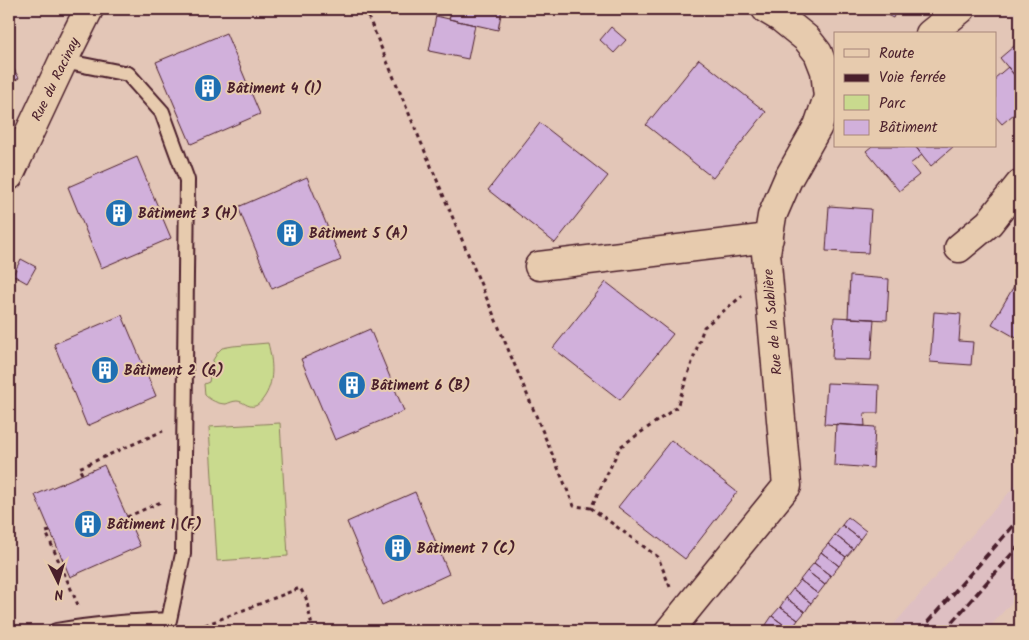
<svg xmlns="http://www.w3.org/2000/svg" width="1029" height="640" font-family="Kalam,sans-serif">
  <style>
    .built { fill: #debfc2 }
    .green { fill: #c9da8e; stroke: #8a7c5c }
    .building { fill: #d1b0db; stroke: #4a1f2b }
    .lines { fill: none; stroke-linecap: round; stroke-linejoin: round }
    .service-casing { stroke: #4a1f2b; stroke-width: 18 }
    .minor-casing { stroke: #4a1f2b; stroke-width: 31 }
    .path { stroke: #4a1f2b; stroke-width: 3; stroke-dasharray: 4 4; stroke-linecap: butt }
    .service { stroke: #e7cbae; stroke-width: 14 }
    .minor { stroke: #e7cbae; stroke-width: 28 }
    .rail { stroke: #4a1f2b; stroke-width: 4; stroke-dasharray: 8 4; stroke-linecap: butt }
    .labels { text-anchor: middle; stroke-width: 4; stroke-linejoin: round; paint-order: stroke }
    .street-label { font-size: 14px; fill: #4a1f2b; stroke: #e7cbae }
    .poi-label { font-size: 14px; font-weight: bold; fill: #4a1f2b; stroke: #e7cbae; text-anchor: start }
  </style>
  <rect width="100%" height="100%" fill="#e3c6b7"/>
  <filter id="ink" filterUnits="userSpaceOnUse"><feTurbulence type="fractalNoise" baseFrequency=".02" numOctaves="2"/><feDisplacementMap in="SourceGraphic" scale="10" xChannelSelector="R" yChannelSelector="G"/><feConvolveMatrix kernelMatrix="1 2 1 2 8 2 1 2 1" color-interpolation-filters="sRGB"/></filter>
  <g filter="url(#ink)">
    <path class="built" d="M 1020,480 L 1020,593 L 986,631 L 888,631 Z"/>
    <path class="green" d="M 268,343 C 273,362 275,383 263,399 C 261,402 258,405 255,406 C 248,408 243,401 237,401 C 233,401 229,403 226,404 C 218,404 210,400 205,395 L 204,384 L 209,382 L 213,360 L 218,352 L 222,348 L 233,346 Z
      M 280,423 L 288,556 L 217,561 L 209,427 Z"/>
    <path class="building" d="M 452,9 L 502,9 L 498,30 L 449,19 Z
      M 875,9 L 897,9 L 893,18 Z
      M 436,16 L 475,25 L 468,59 L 429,51 Z
      M 611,27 L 626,40 L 614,53 L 600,40 Z
      M 226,33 L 260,114 L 191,144 L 156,62 Z
      M 1020,41 L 1020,82 L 1000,58 Z
      M 699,59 L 766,112 L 713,178 L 646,125 Z
      M 9,61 L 19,78 L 9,84 Z
      M 1008,67 L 1020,82 L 1020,109 L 1002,124 L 995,116 L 995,78 Z
      M 540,123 L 608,176 L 555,243 L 488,190 Z
      M 872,146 L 915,146 L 922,155 L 910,164 L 919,175 L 899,191 L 866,151 Z
      M 915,146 L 954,146 L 931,166 Z
      M 137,157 L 171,238 L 101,268 L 68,187 Z
      M 307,177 L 341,260 L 272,289 L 238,207 Z
      M 829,206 L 871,209 L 868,253 L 826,251 Z
      M 21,259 L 36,267 L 27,283 L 13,275 Z
      M 850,276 L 889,279 L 887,320 L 848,318 Z
      M 606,282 L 673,334 L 620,400 L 553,348 Z
      M 1014,286 L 1020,289 L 1020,340 L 992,324 Z
      M 934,312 L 961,314 L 959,341 L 973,342 L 971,365 L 930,362 Z
      M 122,315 L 156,396 L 87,426 L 54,344 Z
      M 834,317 L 874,319 L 871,360 L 832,359 Z
      M 370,329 L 404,411 L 335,440 L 301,359 Z
      M 827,383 L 879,385 L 878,413 L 864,413 L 865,426 L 824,424 Z
      M 836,424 L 875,427 L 873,468 L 834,465 Z
      M 671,440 L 737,492 L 685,559 L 618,507 Z
      M 104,465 L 140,546 L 70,577 L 35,495 Z
      M 415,492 L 449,574 L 382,605 L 347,522 Z
      M 848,517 L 866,531 L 860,539 L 842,525 Z
      M 842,525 L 860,539 L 853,549 L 835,535 Z
      M 835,535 L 853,549 L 846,557 L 828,544 Z
      M 828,544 L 846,557 L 839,566 L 821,552 Z
      M 821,552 L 839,566 L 831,576 L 814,563 Z
      M 814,563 L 831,576 L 825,585 L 807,571 Z
      M 807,571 L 825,585 L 818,594 L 800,580 Z
      M 800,580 L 818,594 L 811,603 L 793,589 Z
      M 793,589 L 811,603 L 805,612 L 786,598 Z
      M 786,598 L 805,612 L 798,620 L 780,607 Z
      M 780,607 L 798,620 L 791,630 L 772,616 Z
      M 772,616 L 791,630 L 790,631 L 775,631 L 766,625 Z"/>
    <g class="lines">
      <g class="service-casing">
        <path id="service" d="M 56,631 C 94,624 131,622 169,620 L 183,554 L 187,180 L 162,112 L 128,74 L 63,61"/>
      </g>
      <g class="minor-casing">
        <path id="minor" d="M 930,34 L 961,9
          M 9,176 L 63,61 L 89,9
          M 959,248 L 989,223 L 1020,184
          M 539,266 L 769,238
          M 669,631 L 787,486 L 766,253 L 772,216 L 788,179 L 818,126 L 828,97 L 825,71 L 818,53 L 807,39 L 781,18 L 766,9"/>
      </g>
      <path class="path" d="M 365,9 L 574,506 L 591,508
        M 82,474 L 79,468 L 163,431
        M 127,517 L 163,501
        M 50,531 L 46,532 L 78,605
        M 670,587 L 658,557 L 591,508 L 620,447 L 677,407 L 704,327 L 742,296
        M 190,631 L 300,588 L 306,598 L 313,631"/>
      <use href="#service" class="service"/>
      <use href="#minor" class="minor"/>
      <path class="rail" d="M 920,631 L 1020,518
        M 944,631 L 1020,545"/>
    </g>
  </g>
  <defs>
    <g id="building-disc" transform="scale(1.4375)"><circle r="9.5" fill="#1f6fb2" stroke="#e7cbae"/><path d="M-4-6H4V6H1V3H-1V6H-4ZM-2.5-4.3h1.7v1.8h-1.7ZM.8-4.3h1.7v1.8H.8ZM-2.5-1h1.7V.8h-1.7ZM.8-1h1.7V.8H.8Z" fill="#fff"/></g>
  </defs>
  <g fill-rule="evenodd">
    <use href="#building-disc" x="208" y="88"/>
    <use href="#building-disc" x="119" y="213"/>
    <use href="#building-disc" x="290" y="233"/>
    <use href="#building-disc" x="105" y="370"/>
    <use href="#building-disc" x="352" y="385"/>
    <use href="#building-disc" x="88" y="524"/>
    <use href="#building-disc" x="398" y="548"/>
  </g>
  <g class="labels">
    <g class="street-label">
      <text transform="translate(55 79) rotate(-64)" y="5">Rue du Racinay</text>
      <text transform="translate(772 322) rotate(-95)" y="5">Rue de la Sablière</text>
    </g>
    <g class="poi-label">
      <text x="227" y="93">Bâtiment 4 (I)</text>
      <text x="138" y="218">Bâtiment 3 (H)</text>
      <text x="309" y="238">Bâtiment 5 (A)</text>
      <text x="124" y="375">Bâtiment 2 (G)</text>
      <text x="371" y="390">Bâtiment 6 (B)</text>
      <text x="107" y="529">Bâtiment 1 (F)</text>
      <text x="417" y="553">Bâtiment 7 (C)</text>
    </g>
  </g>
  <rect width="1029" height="640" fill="none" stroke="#e7cbae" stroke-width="30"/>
  <rect x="15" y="15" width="999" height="610" fill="none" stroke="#4a1f2b" stroke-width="2" filter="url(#ink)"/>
  <rect x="834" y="32" width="162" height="115" fill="#e7cbae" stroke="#a8867a"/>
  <rect x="844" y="49" width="25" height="8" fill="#e7cbae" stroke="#a8867a"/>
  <text x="879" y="58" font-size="15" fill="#4a1f2b">Route</text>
  <rect x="844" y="74" width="25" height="8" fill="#4a1f2b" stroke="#a8867a"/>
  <text x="879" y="82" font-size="15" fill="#4a1f2b">Voie ferrée</text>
  <rect x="844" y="95" width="25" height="15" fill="#c9da8e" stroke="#a8867a"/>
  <text x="879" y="108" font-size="15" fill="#4a1f2b">Parc</text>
  <rect x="844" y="120" width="25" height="15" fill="#d1b0db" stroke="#a8867a"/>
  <text x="879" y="132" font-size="15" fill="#4a1f2b">Bâtiment</text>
  <g transform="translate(58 582) rotate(175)" stroke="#e7cbae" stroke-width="4" paint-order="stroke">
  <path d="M0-4L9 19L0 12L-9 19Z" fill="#4a1f2b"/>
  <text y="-8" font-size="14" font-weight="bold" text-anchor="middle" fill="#4a1f2b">N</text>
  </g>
</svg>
